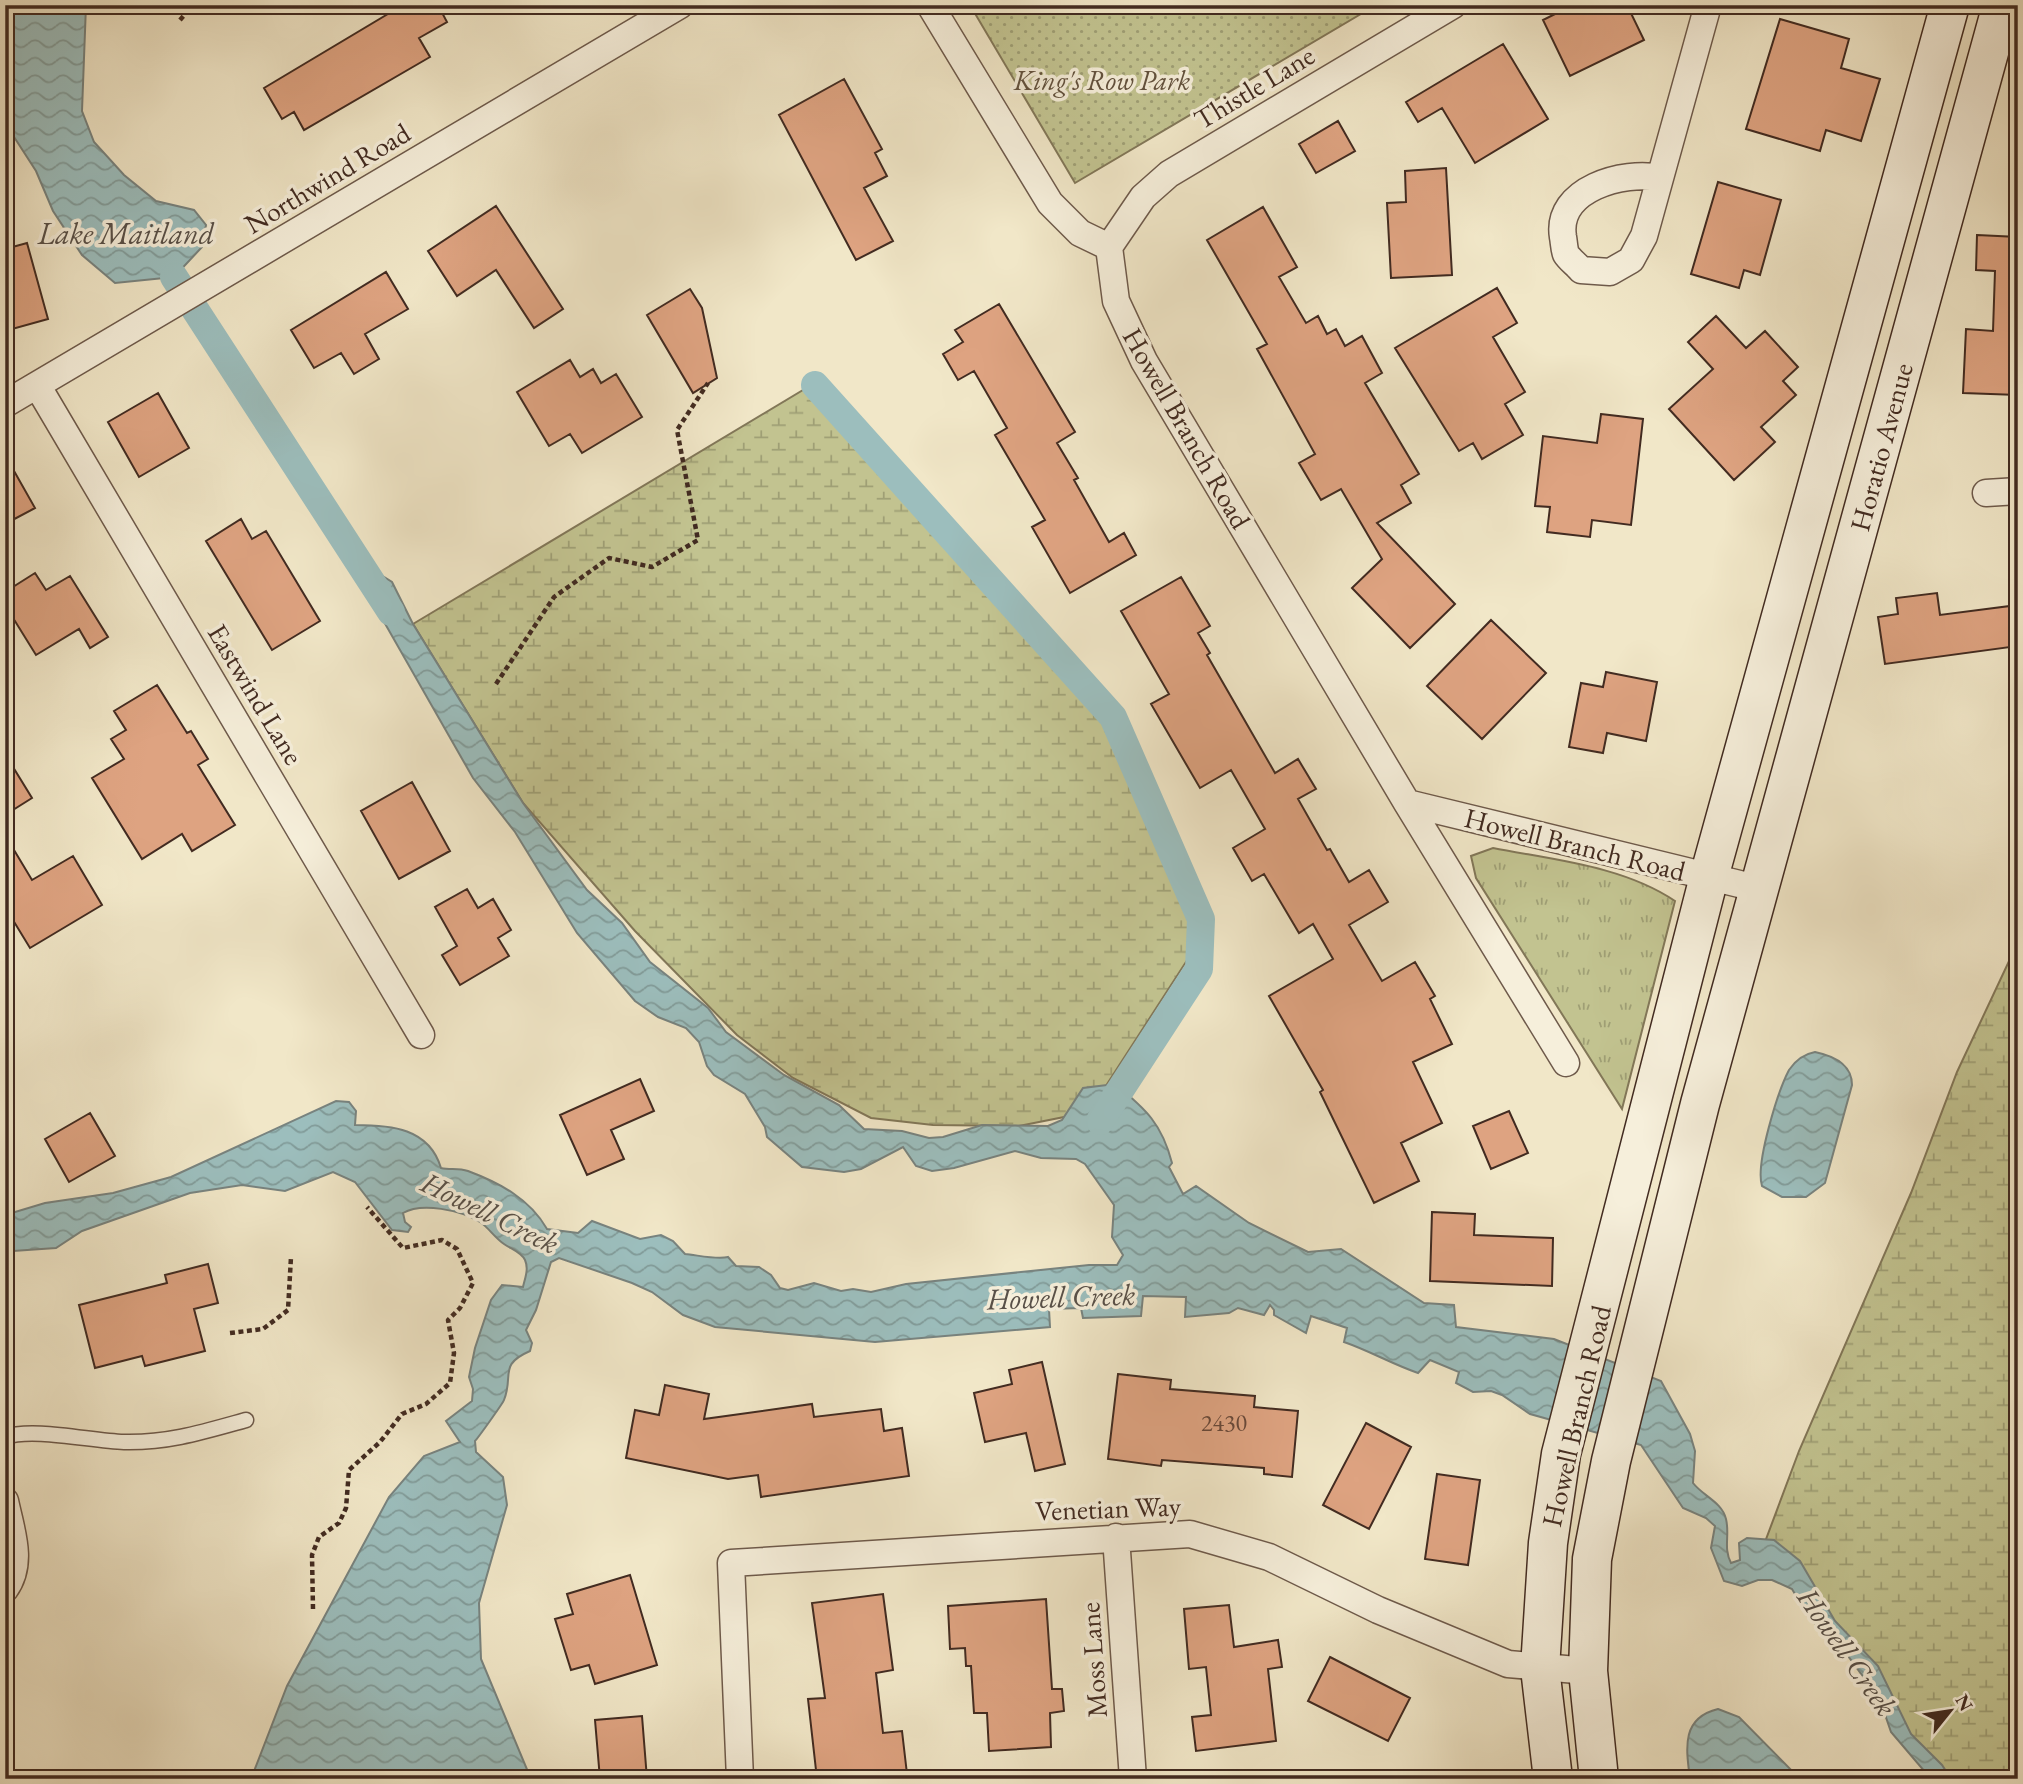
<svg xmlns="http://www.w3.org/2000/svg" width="2023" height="1784" font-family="'EB Garamond',serif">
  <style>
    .grass { fill: url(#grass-tufts); stroke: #827758; stroke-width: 2 }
    .wetland { fill: url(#wetland-marsh); stroke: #827758; stroke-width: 2 }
    .park { fill: url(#park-dots); stroke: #827758; stroke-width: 2 }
    .water { fill: url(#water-waves); stroke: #78837f; stroke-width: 2 }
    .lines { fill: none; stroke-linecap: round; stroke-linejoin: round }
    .canal { stroke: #9cbebd; stroke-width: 28 }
    .building { fill: #dea381; stroke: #422b21; stroke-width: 2 }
    .service-casing { stroke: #6e5a4b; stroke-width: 17 }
    .minor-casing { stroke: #6e5a4b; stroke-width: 29 }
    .secondary-casing { stroke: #422b21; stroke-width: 41 }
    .path { stroke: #422b21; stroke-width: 4.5; stroke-dasharray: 5 3.5; stroke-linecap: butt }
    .service { stroke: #f6efdb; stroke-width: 14 }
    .minor { stroke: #f6efdb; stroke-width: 26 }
    .secondary { stroke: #f6efdb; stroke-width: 38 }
    .labels { text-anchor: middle; stroke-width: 7; stroke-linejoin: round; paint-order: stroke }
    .number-label { font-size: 24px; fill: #694939 }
    .park-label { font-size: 28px; font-style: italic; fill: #62513d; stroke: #f6efdb }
    .street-label { font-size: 28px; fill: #422b21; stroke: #f6efdb }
    .water-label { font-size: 30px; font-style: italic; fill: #585048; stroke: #f6efdb }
  </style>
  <defs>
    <pattern id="grass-tufts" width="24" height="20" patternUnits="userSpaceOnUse" patternTransform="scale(1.75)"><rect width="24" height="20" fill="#c2c390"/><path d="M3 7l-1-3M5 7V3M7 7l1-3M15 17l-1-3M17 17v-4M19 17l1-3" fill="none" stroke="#9f9f75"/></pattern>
    <pattern id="wetland-marsh" width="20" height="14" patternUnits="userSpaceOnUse" patternTransform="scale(1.75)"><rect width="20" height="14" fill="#c2c390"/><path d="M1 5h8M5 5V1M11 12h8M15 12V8" fill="none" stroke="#9f9f75"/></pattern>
    <pattern id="park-dots" width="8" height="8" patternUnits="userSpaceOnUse" patternTransform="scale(1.75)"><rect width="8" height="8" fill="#c2c390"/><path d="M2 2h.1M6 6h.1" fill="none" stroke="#9f9f75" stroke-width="1.8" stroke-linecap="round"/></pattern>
    <pattern id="water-waves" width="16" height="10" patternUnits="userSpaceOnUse" patternTransform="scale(1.75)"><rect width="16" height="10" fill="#9cbebd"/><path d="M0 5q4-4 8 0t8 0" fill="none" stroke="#819b99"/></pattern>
  </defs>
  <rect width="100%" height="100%" fill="#f1e7c8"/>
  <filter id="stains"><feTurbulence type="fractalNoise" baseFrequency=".00286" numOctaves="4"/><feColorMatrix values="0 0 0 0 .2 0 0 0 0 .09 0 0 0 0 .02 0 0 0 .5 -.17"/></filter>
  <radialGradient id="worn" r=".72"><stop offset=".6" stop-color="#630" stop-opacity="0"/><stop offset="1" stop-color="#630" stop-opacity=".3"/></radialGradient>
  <path class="grass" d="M 1493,848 C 1554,860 1623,866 1675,901 L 1622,1109 L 1476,878 L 1471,856 Z"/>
  <path class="wetland" d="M 818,381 L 1112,716 L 1206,931 L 1089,1112 L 1019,1126 L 933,1125 L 871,1118 L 793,1078 L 737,1035 L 635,931 L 523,803 L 413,624 Z
    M 2018,942 L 2018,1779 L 1942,1779 L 1896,1722 L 1806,1589 L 1756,1566 L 1799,1451 L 1911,1193 L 1957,1072 Z"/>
  <path class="park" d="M 970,5 L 1376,5 L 1075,183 Z"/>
  <path class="water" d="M 5,5 L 86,5 L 82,111 L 94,142 L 124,175 L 156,201 L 194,210 L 206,225 L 202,247 L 174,277 L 115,283 L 82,255 L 53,211 L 36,171 L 5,123 Z
    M 381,575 L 392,582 L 413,624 L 523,803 L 587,890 L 622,923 L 650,962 L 708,1008 L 726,1032 L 784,1075 L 839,1105 L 864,1129 L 902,1131 L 929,1138 L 943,1137 L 982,1125 L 1048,1126 L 1062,1120 L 1083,1088 L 1115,1084 C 1146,1109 1162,1124 1172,1163 L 1169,1167 L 1183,1194 L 1196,1186 L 1249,1223 L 1308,1252 L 1341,1249 L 1424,1303 L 1454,1305 L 1456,1327 L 1554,1339 L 1661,1381 L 1690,1434 L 1695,1451 L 1693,1483 C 1703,1496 1722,1502 1726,1519 C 1730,1535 1723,1548 1731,1563 L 1740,1560 L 1739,1543 L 1747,1538 L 1774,1540 L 1800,1561 L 1835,1621 L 1878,1666 L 1911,1734 L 1942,1765 L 1951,1779 L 1931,1779 L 1891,1732 L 1880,1700 L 1848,1656 L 1809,1618 L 1792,1589 L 1772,1580 L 1758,1580 L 1742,1586 L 1724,1581 L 1711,1548 L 1715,1526 L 1706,1518 L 1683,1508 L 1641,1445 L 1530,1414 L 1502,1395 L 1491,1391 L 1473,1392 L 1456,1383 L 1459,1372 L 1430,1360 L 1418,1373 C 1392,1364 1370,1351 1344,1342 L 1347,1328 L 1311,1316 L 1306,1333 L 1274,1315 L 1274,1310 L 1270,1305 L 1264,1315 L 1238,1308 L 1229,1313 L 1185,1317 L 1186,1297 L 1143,1296 L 1141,1316 L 1083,1318 L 1081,1308 L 1049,1309 L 1050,1327 L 875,1342 L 715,1327 L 683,1315 L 652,1292 L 632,1283 L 559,1258 L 551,1262 L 536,1310 L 526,1330 L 532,1343 L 530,1351 C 498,1365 514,1375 504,1400 C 503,1403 478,1438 475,1441 L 476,1452 L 503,1477 L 507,1505 L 479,1603 L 481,1659 L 531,1779 L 251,1779 L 287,1686 L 389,1497 L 424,1456 L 460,1442 L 446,1421 L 472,1401 L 473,1389 L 469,1377 L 475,1348 L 491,1300 L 502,1285 L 523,1287 C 525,1278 529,1269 525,1260 C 521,1252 511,1249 504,1244 C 495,1238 488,1227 480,1222 C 460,1210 422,1202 403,1213 L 405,1222 L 411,1227 L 408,1232 L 392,1230 L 355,1182 L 333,1172 L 285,1191 L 242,1185 L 190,1193 L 82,1231 L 56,1248 L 13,1251 L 5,1249 L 5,1215 L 45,1203 L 113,1193 L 171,1177 L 336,1101 L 349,1102 L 356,1111 L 355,1125 C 391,1125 429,1128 441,1168 C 450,1170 458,1168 468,1171 C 500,1183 530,1199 547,1229 L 578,1233 L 592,1221 L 640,1239 L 661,1235 L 673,1241 L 685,1254 C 697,1255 717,1260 728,1257 L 736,1266 L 759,1267 L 771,1275 L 780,1288 L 788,1290 L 814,1283 L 841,1291 L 853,1289 L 871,1292 L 906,1284 L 1089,1265 L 1117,1265 L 1123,1255 L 1112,1237 L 1114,1205 L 1085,1164 L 1076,1159 L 1041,1158 L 1015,1151 L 954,1168 L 932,1171 L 916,1166 L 903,1147 L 861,1169 L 844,1172 L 802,1167 L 767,1137 L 765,1127 L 745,1094 L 714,1075 L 707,1066 L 699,1042 L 686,1028 L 658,1017 L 635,1001 L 577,933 L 515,832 L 473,778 L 367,592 L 375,577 Z
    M 1815,1052 C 1834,1056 1852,1064 1852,1085 L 1825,1183 L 1806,1197 L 1782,1197 L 1762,1186 C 1755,1164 1778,1091 1789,1070 C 1795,1061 1804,1054 1815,1052 Z
    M 1718,1709 L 1739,1717 L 1800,1779 L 1690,1779 C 1686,1748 1681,1718 1718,1709 Z"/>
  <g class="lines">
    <path class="canal" d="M 174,277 L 391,612
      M 815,385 L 1113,717 L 1201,919 L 1199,969 L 1100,1121"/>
  </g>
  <path class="building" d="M 403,5 L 438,5 L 447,22 L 419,38 L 430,57 L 304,130 L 294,112 L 282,119 L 264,88 Z
    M 1573,5 L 1627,5 L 1644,40 L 1570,76 L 1543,20 Z
    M 1780,19 L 1849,39 L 1841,68 L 1880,79 L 1861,141 L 1826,130 L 1820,151 L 1746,129 Z
    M 1503,44 L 1548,119 L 1475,163 L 1442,108 L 1418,122 L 1406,102 Z
    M 844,79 L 882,149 L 875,153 L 887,176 L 864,188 L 893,241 L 856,260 L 779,115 Z
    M 1338,121 L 1355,151 L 1316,173 L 1299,144 Z
    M 1446,168 L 1452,275 L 1391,278 L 1387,203 L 1406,202 L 1405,171 Z
    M 1718,182 L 1781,200 L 1760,275 L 1744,270 L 1739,288 L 1691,274 Z
    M 496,206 L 563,309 L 534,328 L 496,270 L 457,296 L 428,251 Z
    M 1263,207 L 1297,267 L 1279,277 L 1306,323 L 1318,316 L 1327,334 L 1336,329 L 1345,346 L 1362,336 L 1382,373 L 1365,383 L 1419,474 L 1401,485 L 1411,503 L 1377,523 L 1455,604 L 1410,648 L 1352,588 L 1382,559 L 1341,489 L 1321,500 L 1299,463 L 1315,454 L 1257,349 L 1267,344 L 1207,240 Z
    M 1977,235 L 2018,237 L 2018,395 L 1963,393 L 1966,329 L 1993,331 L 1995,271 L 1976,270 Z
    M 27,243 L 48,319 L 5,331 L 5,249 Z
    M 386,272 L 408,309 L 365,334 L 379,359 L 354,374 L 341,353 L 314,368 L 291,330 Z
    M 1497,288 L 1517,323 L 1493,337 L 1525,392 L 1505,404 L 1523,435 L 1482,459 L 1473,443 L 1459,451 L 1395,348 Z
    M 690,289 L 702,308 L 717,378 L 693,393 L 647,315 Z
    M 999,304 L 1075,432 L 1057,443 L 1078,478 L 1074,480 L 1109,542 L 1124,533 L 1136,555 L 1070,593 L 1032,527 L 1045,520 L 995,435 L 1007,428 L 974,371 L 958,380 L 943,354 L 963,342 L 955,330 Z
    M 1716,316 L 1746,348 L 1765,331 L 1798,367 L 1783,381 L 1796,395 L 1761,427 L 1775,442 L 1734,480 L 1669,409 L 1713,369 L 1688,342 Z
    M 570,360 L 580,377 L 593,369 L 601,383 L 616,374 L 642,417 L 582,453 L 570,434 L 549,446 L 517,392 Z
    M 158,393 L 189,448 L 139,477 L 108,422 Z
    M 1601,414 L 1643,419 L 1631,525 L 1592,520 L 1590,537 L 1547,532 L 1550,507 L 1535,506 L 1543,436 L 1597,443 Z
    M 5,455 L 35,508 L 5,524 Z
    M 241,519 L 252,539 L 266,531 L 320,621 L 272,650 L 206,541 Z
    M 35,573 L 46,590 L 70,576 L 108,637 L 90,648 L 79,629 L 36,655 L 5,605 L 5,592 Z
    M 1181,577 L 1210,626 L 1198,633 L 1210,653 L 1207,655 L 1275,773 L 1298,759 L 1316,789 L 1298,799 L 1327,850 L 1330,849 L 1349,882 L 1369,870 L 1388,902 L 1349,925 L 1382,981 L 1415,962 L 1435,996 L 1430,999 L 1452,1044 L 1413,1062 L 1442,1123 L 1401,1143 L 1419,1181 L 1374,1203 L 1320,1092 L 1323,1090 L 1269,996 L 1333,959 L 1313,924 L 1299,933 L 1264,874 L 1252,881 L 1233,848 L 1265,829 L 1231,770 L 1200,788 L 1151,704 L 1169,694 L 1121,611 Z
    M 1937,593 L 1940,615 L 2018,605 L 2018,646 L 1885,664 L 1878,617 L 1898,614 L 1896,598 Z
    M 1491,620 L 1546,673 L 1482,739 L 1427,686 Z
    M 1606,672 L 1657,682 L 1646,741 L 1607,733 L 1603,753 L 1569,747 L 1581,683 L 1603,687 Z
    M 157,685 L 187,733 L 191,731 L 208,759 L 198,765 L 235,825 L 192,851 L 182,834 L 142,859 L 92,778 L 124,759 L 111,739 L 126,730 L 114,711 Z
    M 5,754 L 32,798 L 5,815 Z
    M 412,782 L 450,851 L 399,879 L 361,811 Z
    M 5,835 L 32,880 L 73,856 L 102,905 L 30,948 L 5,907 Z
    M 467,889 L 478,908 L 493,899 L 511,930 L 498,938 L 509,956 L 460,985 L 442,955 L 457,946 L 435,907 Z
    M 640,1079 L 654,1111 L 611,1130 L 624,1159 L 587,1175 L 560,1115 Z
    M 1509,1111 L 1528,1153 L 1491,1169 L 1473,1126 Z
    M 90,1113 L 115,1156 L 69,1182 L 45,1139 Z
    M 1432,1212 L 1475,1214 L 1474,1235 L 1553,1238 L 1552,1286 L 1430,1281 Z
    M 208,1264 L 218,1303 L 194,1309 L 205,1351 L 145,1366 L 142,1356 L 95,1368 L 79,1305 L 167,1283 L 165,1275 Z
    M 1042,1362 L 1065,1464 L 1035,1471 L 1026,1433 L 985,1442 L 974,1393 L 1012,1384 L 1009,1370 Z
    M 1118,1374 L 1171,1380 L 1170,1389 L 1255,1396 L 1254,1407 L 1298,1411 L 1292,1477 L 1264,1474 L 1264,1468 L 1162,1460 L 1161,1466 L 1108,1459 Z
    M 665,1385 L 709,1394 L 704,1419 L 812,1404 L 814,1417 L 881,1409 L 884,1431 L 902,1428 L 909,1476 L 761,1497 L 758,1475 L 728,1479 L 626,1458 L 635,1410 L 659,1415 Z
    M 1366,1423 L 1411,1447 L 1369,1529 L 1323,1505 Z
    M 1437,1474 L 1480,1480 L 1468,1565 L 1425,1559 Z
    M 630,1575 L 657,1665 L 595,1684 L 589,1665 L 571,1670 L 555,1619 L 573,1614 L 567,1594 Z
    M 883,1594 L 893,1670 L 876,1673 L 883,1733 L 902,1731 L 907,1774 L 817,1779 L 808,1699 L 825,1698 L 812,1603 Z
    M 1046,1599 L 1052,1689 L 1062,1689 L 1064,1711 L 1050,1713 L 1051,1747 L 989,1751 L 987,1713 L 974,1713 L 971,1666 L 966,1666 L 965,1648 L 950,1649 L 948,1606 Z
    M 1229,1605 L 1234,1647 L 1278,1640 L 1282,1667 L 1268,1669 L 1276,1741 L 1196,1751 L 1192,1717 L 1211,1715 L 1206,1667 L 1189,1669 L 1184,1609 Z
    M 1330,1657 L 1410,1698 L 1388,1741 L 1308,1701 Z
    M 642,1716 L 647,1779 L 600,1779 L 595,1720 Z"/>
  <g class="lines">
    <g class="service-casing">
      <path id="service" d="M 5,1437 C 33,1427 91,1441 124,1442 C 168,1443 203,1432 246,1420"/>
    </g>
    <g class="minor-casing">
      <path id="minor" d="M 930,5 L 1050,203 L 1080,233 L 1109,247
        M 1660,178 C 1624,170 1555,189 1563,237 C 1564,242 1564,249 1566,254 C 1569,259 1577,265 1581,270 L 1610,272 L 1631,260 L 1644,236 L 1708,5
        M 1109,247 L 1116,301 L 1144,361 L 1407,803 L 1566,1063
        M 1109,247 L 1143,197 L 1169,174 L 1453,5
        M 37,385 L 421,1035
        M 5,404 L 680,5
        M 1986,493 L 2018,491
        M 1407,803 L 1760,889
        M 5,1501 C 11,1530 24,1563 5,1589
        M 1116,1537 L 1133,1779
        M 740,1779 L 731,1563 L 1190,1534 L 1269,1557 L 1378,1610 L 1508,1664 L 1588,1671"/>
    </g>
    <g class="secondary-casing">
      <path id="secondary" d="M 1553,1779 L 1540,1668 L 1548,1543 L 1561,1454 L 1709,877 L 1950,5
        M 1599,1779 L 1588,1671 L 1592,1559 L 1611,1461 L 1700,1104 L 2002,5"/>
    </g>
    <path class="path" d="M 180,20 L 193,5
      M 496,684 L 554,597 L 609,558 L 652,567 L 698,540 L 677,430 L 708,383
      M 230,1333 L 263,1329 L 288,1310 L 291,1257
      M 313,1609 L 312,1555 L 319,1537 L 339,1523 L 346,1508 L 349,1470 L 380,1442 L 402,1414 L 426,1404 L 450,1383 L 454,1353 L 448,1320 L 460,1308 L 473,1283 L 457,1249 L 442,1240 L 403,1248 L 367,1207"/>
    <use href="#service" class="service"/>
    <use href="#minor" class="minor"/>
    <use href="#secondary" class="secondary"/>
  </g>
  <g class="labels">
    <g class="number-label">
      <text x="1224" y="1431">2430</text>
    </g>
    <g class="park-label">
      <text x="1102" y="90">King's Row Park</text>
    </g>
    <g class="street-label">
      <text transform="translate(1254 87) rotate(-31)" y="10">Thistle Lane</text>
      <text transform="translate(327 178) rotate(-31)" y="10">Northwind Road</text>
      <text transform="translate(1187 428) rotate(60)" y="10">Howell Branch Road</text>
      <text transform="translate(1881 447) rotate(-75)" y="10">Horatio Avenue</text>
      <text transform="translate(256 694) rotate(59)" y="10">Eastwind Lane</text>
      <text transform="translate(1575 844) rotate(14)" y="10">Howell Branch Road</text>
      <text transform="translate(1576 1416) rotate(-77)" y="10">Howell Branch Road</text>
      <text transform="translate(1108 1508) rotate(-2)" y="10">Venetian Way</text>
      <text transform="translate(1093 1660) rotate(-94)" y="10">Moss Lane</text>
    </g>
    <g class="water-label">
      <text x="126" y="244">Lake Maitland</text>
      <text transform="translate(490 1213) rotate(26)" y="10">Howell Creek</text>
      <text transform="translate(1061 1297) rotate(-2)" y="10">Howell Creek</text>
      <text transform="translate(1847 1652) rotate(55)" y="10">Howell Creek</text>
    </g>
  </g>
  <rect width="2023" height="1784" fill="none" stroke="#f1e7c8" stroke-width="28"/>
  <rect x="7" y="7" width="2009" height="1770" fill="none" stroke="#422b21" stroke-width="3.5"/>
  <rect x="14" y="14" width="1995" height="1756" fill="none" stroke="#422b21" stroke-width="2"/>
  <g transform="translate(1950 1711) rotate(60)" stroke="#f6efdb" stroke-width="5" paint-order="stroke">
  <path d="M0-5L12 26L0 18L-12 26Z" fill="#422b21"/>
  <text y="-10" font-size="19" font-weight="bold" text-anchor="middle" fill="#422b21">N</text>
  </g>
  <rect width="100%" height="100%" filter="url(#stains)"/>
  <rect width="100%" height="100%" fill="url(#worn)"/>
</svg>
